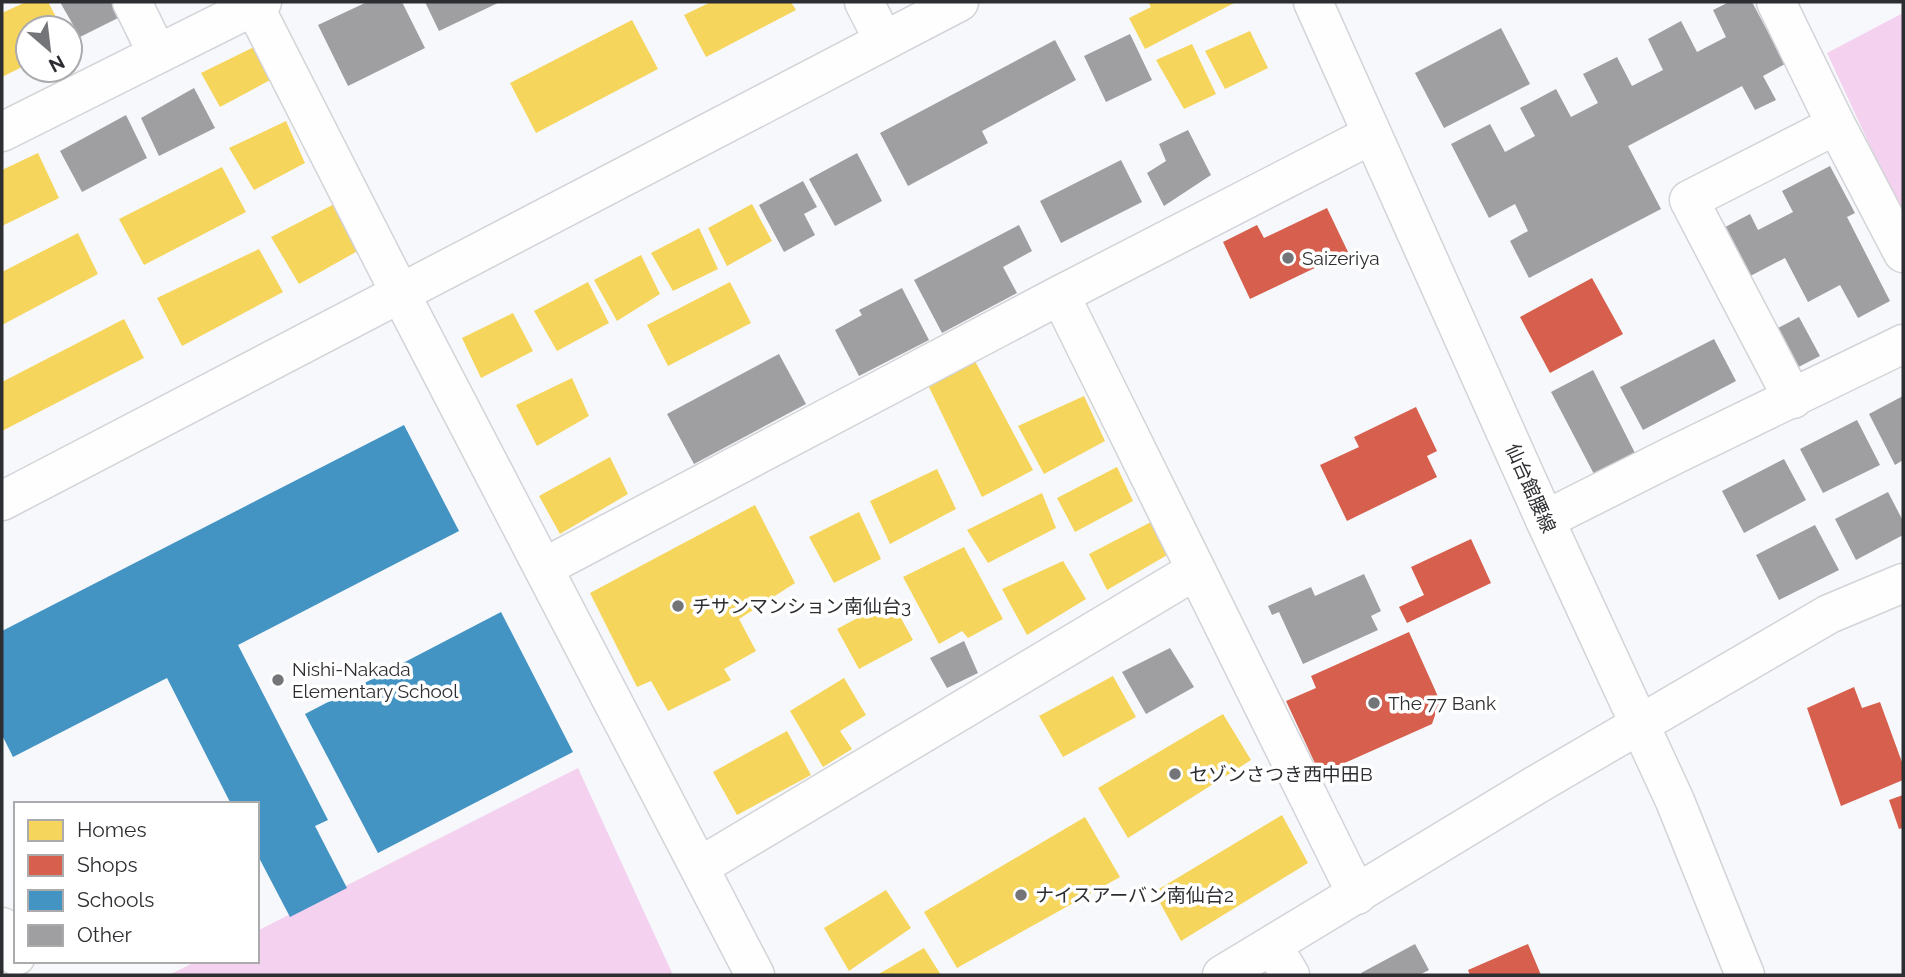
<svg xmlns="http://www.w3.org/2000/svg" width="1905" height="977" font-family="Raleway,'Noto Sans JP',sans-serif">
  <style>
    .green { fill: #f4d2ef }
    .homes { fill: #f6d55c }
    .shops { fill: #d6604d }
    .schools { fill: #4393c3 }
    .building { fill: #9f9fa2 }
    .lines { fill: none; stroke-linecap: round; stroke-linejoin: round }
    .street-casing { stroke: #d2d4d7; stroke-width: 41 }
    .secondary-casing { stroke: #d2d4d7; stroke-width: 41 }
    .street { stroke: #fefeff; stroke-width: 38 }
    .secondary { stroke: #fefeff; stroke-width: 38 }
    .poi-dot { fill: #737578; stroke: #fff; stroke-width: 2.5 }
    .labels { text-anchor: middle; stroke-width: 7; stroke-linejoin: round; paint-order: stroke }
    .poi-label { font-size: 19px; fill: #2d2e31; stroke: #fff; text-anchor: start }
    .street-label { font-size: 19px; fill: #2d2e31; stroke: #fff }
  </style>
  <rect width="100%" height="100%" fill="#f6f8fc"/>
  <path class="green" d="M 1903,13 L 1903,217 L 1827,53 Z
    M 578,768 L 673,975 L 169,975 L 197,961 L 257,961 L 257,931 Z"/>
  <path class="homes" d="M 26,2 L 48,2 L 62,28 L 28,28 L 28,64 L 2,77 L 2,13 Z
    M 711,2 L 791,2 L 796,10 L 706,57 L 684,15 Z
    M 1148,2 L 1236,2 L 1145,49 L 1129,18 L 1151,7 Z
    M 632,20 L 658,69 L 536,133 L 510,83 Z
    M 1250,31 L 1268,68 L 1225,89 L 1205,51 Z
    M 1192,44 L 1216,94 L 1184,109 L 1156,60 Z
    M 258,45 L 274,78 L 220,107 L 201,73 Z
    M 286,121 L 305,163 L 254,190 L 229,148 Z
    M 38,153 L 59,198 L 2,226 L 2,170 Z
    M 222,167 L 246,212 L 144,265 L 119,219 Z
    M 340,201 L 363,248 L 299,284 L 271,237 Z
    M 752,204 L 772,241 L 727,266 L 708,228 Z
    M 699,228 L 718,269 L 673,291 L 651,253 Z
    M 78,233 L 98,274 L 2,325 L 2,272 Z
    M 259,249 L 283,292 L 182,346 L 157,298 Z
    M 641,255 L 660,294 L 617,321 L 594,280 Z
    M 588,282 L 609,323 L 557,351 L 534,311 Z
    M 730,282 L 751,323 L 668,366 L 647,325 Z
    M 513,313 L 533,351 L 481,378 L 462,338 Z
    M 124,319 L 144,358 L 2,431 L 2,382 Z
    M 975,361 L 1033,470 L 982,497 L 928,385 Z
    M 572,378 L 589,416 L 537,446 L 516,405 Z
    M 1084,396 L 1105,441 L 1044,474 L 1018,426 Z
    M 610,457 L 628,494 L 560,534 L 539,496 Z
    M 1117,467 L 1133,501 L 1075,532 L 1057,498 Z
    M 937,469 L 956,509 L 890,544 L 870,501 Z
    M 1042,493 L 1056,528 L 988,563 L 967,530 Z
    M 755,505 L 795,583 L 739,619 L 756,651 L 724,669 L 731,680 L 668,711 L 651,681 L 637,687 L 590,593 Z
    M 859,512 L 881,559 L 834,583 L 809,537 Z
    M 1153,521 L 1169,554 L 1107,590 L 1089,554 Z
    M 964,547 L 1003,619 L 968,638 L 962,631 L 939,644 L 903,577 Z
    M 1063,561 L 1086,599 L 1027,635 L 1002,589 Z
    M 891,600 L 913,640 L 859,669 L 837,629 Z
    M 1113,676 L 1136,717 L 1063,757 L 1039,716 Z
    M 844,678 L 866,715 L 840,731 L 852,749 L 823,767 L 790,711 Z
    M 1223,714 L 1251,760 L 1128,838 L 1098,788 Z
    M 787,731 L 811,775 L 737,815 L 713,772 Z
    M 1282,815 L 1308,863 L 1181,941 L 1154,892 Z
    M 1085,817 L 1120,877 L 957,968 L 924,912 Z
    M 886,890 L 911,928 L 849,971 L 824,928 Z
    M 924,948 L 941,975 L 877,975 Z"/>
  <path class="shops" d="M 1327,208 L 1348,252 L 1250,299 L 1223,242 L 1257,225 L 1264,238 Z
    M 1592,278 L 1623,334 L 1550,373 L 1520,317 Z
    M 1416,407 L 1437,451 L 1427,456 L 1437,477 L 1347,521 L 1320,465 L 1359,447 L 1354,437 Z
    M 1471,539 L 1491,583 L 1407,623 L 1399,607 L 1424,595 L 1411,567 Z
    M 1409,632 L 1440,701 L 1432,724 L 1320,774 L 1286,701 L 1316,688 L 1311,676 Z
    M 1854,687 L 1862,708 L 1880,702 L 1903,765 L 1903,780 L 1841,806 L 1807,708 Z
    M 1903,795 L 1903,828 L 1899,829 L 1889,800 Z
    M 1528,944 L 1541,975 L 1470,975 L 1468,970 Z"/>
  <path class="schools" d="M 404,425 L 459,531 L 238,645 L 328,820 L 315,826 L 347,888 L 290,917 L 257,854 L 257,804 L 231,804 L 167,678 L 13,757 L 2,735 L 2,631 Z
    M 501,612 L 573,752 L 378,853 L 305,714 Z"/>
  <path class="building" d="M 60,2 L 122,2 L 128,13 L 80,37 Z
    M 367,2 L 402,2 L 425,48 L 348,86 L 318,25 Z
    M 425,2 L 500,2 L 439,31 Z
    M 1729,2 L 1752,2 L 1785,64 L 1763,76 L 1776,100 L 1755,110 L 1742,86 L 1628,146 L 1661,209 L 1529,278 L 1510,241 L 1528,231 L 1515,204 L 1489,218 L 1451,144 L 1490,124 L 1505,152 L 1535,136 L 1520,108 L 1556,89 L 1571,117 L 1598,103 L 1583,74 L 1617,57 L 1632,86 L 1663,70 L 1648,39 L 1681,21 L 1697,52 L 1726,37 L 1713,10 Z
    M 1501,28 L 1530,84 L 1444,128 L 1415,73 Z
    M 1130,34 L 1152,80 L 1106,102 L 1084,56 Z
    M 1055,40 L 1076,80 L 982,131 L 988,143 L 908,186 L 880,133 Z
    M 194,88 L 215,128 L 159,156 L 141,118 Z
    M 126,115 L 147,158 L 82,192 L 60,151 Z
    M 1188,130 L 1211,175 L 1164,206 L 1147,173 L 1166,161 L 1159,144 Z
    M 857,153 L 882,201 L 835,226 L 809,179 Z
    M 1121,160 L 1142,202 L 1061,243 L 1040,201 Z
    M 1830,166 L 1855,213 L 1847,217 L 1890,301 L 1858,318 L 1840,285 L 1808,302 L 1785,258 L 1735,284 L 1710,235 L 1750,214 L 1758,230 L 1793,212 L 1782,191 Z
    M 803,181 L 817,207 L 804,214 L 815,235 L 784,252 L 759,205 Z
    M 1019,225 L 1032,251 L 1003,267 L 1017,293 L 942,333 L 914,280 Z
    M 902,288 L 929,340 L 859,376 L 835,330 L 862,315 L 859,310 Z
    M 1799,317 L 1820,356 L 1777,378 L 1757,339 Z
    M 1714,339 L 1736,381 L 1643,430 L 1620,387 Z
    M 779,354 L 806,404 L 694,464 L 667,414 Z
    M 1593,370 L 1636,455 L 1595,476 L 1551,392 Z
    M 1903,396 L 1903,460 L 1895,465 L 1869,414 Z
    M 1857,420 L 1880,465 L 1823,493 L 1800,449 Z
    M 1784,459 L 1806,500 L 1744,533 L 1722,491 Z
    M 1888,492 L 1903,521 L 1903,535 L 1856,560 L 1835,519 Z
    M 1815,525 L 1839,570 L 1779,600 L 1756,555 Z
    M 1364,574 L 1381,611 L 1371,616 L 1378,630 L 1303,664 L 1279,612 L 1272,615 L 1268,606 L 1311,587 L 1315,596 Z
    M 964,641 L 978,673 L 947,688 L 930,658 Z
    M 1170,648 L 1194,687 L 1146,714 L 1122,672 Z
    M 1415,944 L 1429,970 L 1419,975 L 1363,975 L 1361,973 Z"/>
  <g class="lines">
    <g class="street-casing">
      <path id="street" d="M 132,2 L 157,53
        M 864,2 L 884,41
        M 1776,2 L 1836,125 L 1903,253
        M 254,6 L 400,293 L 755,975
        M 2,132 L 262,2
        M 1060,295 L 1357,895
        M 1793,399 L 1689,200 L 1836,125
        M 1545,520 L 1674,455 L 1903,344
        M 543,568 L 1060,295 L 1371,135
        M 699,867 L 1196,570
        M 1272,945 L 1290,975"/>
    </g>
    <g class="secondary-casing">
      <path id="secondary" d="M 1313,2 L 1545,520 L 1675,801 L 1745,975
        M 2,501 L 959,2
        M 2,927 L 16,956
        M 1222,975 L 1541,782 L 1829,614 L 1903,583"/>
    </g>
    <use href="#street" class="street"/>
    <use href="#secondary" class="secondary"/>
  </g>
  <g class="poi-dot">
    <circle cx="1288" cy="258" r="7"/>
    <circle cx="678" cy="606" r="7"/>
    <circle cx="278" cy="680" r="7"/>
    <circle cx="1374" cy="703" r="7"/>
    <circle cx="1175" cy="774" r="7"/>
    <circle cx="1021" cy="895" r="7"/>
  </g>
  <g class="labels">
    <g class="poi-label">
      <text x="1302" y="265">Saizeriya</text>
      <text x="692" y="613">チサンマンション南仙台3</text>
      <text x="292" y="676">Nishi-Nakada<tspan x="292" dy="22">Elementary School</tspan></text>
      <text x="1388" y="710">The 77 Bank</text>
      <text x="1189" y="781">セゾンさつき西中田B</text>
      <text x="1035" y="902">ナイスアーバン南仙台2</text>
    </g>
    <g class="street-label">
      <text transform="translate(1531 488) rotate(66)" y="7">仙台館腰線</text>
    </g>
  </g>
  <rect width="1905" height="977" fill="none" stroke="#2d2e31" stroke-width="7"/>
  <rect x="14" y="802" width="245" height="161" fill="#ffffff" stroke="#ababad" stroke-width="2"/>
  <rect x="28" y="820" width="35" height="21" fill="#f6d55c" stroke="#ababad" stroke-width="2"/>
  <text x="77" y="837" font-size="21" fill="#2d2e31">Homes</text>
  <rect x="28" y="855" width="35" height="21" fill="#d6604d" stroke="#ababad" stroke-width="2"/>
  <text x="77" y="872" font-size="21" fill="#2d2e31">Shops</text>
  <rect x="28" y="890" width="35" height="21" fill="#4393c3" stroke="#ababad" stroke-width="2"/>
  <text x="77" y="907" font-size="21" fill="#2d2e31">Schools</text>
  <rect x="28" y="925" width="35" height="21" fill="#9f9fa2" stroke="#ababad" stroke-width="2"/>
  <text x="77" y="942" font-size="21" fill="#2d2e31">Other</text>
  <g transform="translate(49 49) rotate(152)"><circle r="33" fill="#ffffff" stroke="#ababad" stroke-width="2"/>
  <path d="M0-5L12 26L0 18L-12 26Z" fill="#737578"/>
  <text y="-10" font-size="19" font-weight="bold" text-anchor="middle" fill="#2d2e31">N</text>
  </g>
</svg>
